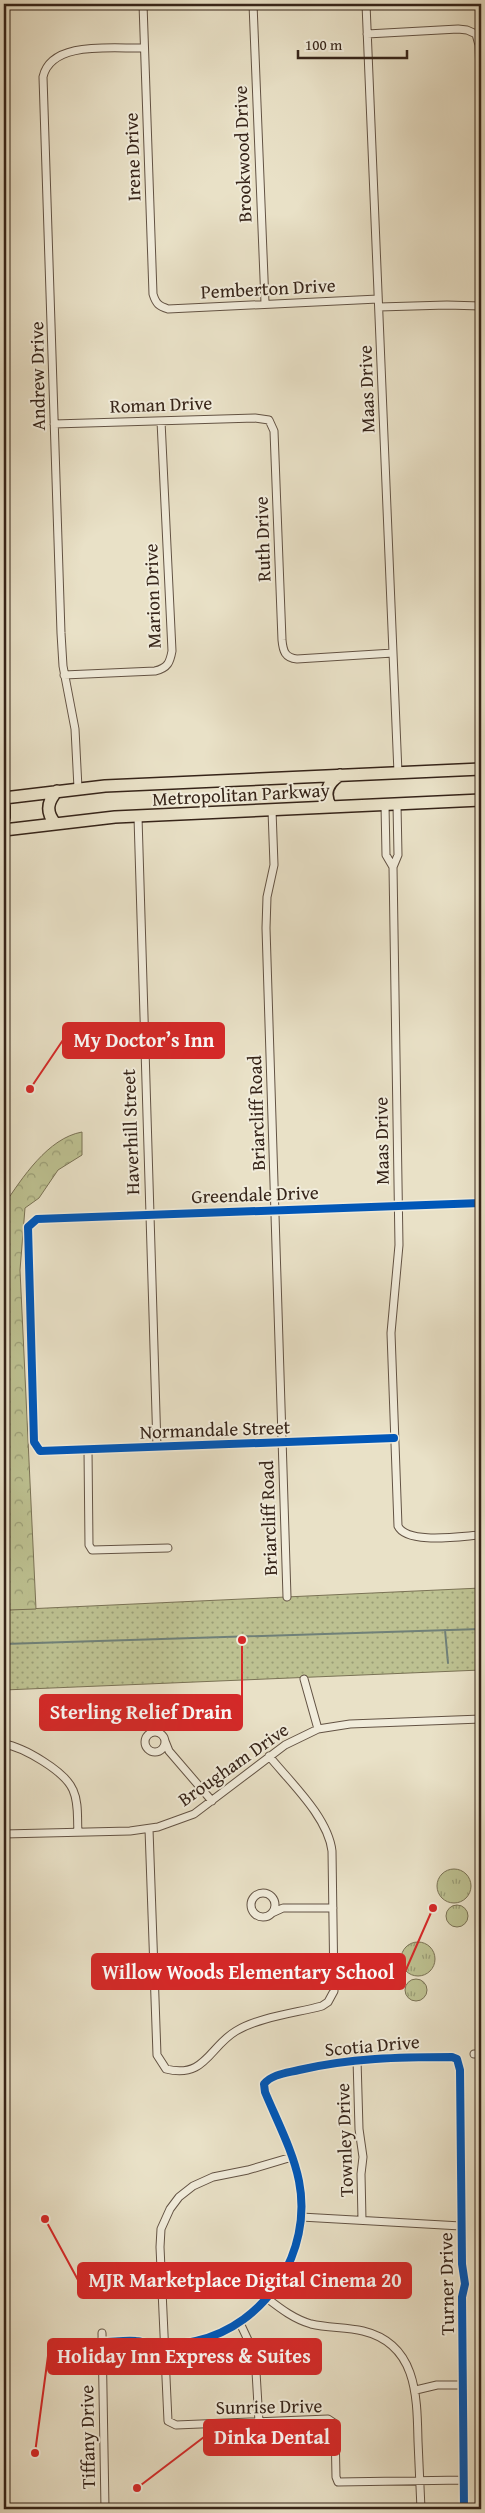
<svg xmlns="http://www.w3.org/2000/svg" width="485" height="2513" font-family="'Gentium Book Plus',serif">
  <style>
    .grass { fill: url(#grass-dots); stroke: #7a7255 }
    .forest { fill: url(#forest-crowns); stroke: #7a7255 }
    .park { fill: url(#park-tufts); stroke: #7a7255 }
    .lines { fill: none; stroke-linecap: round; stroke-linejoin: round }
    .stream { stroke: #708078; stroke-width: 2 }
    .street-casing { stroke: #635344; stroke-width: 9 }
    .primary-casing { stroke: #362419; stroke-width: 14 }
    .street { stroke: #f1ecdb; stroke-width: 7 }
    .primary { stroke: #e9e1c7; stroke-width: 11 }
    .cycleway-casing { stroke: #f1ecdb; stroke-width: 11 }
    .cycleway { stroke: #0057b8; stroke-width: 8 }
    .labels { text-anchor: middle; stroke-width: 4; stroke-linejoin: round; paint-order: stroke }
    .street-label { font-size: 19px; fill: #362419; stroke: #f1ecdb }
    .leader { fill: none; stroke: #d62828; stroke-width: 2 }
    .callout-dot { fill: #d62828; stroke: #f1ecdb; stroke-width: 2 }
    .callout { fill: #d62828; stroke: #d62828; stroke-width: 2 }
    .callout-label { font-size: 20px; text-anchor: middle; font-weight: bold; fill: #fff }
  </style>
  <defs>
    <pattern id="grass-dots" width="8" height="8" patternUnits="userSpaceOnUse" patternTransform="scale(1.25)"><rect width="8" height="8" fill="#bdc191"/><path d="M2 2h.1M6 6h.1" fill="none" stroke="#9a9d76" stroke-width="1.8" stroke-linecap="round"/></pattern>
    <pattern id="forest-crowns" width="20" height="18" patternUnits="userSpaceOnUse" patternTransform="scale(1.25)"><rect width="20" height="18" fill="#bdc191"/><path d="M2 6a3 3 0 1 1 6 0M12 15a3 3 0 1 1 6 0" fill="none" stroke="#9a9d76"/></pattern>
    <pattern id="park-tufts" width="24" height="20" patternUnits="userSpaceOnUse" patternTransform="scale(1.25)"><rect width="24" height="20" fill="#bdc191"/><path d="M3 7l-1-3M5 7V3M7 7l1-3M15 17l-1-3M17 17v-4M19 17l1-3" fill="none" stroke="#9a9d76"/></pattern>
  </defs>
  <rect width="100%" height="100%" fill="#e9e1c7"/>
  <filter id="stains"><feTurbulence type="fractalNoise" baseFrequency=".004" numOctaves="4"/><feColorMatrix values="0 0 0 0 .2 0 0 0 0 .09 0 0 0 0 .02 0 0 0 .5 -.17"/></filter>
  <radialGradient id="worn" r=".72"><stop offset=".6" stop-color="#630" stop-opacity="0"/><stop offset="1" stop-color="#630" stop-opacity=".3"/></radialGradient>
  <path class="grass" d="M 481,1588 L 481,1670 L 4,1690 L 4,1610 Z"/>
  <path class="forest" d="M 82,1132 L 82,1155 L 58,1170 L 39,1198 L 25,1208 L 20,1270 L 36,1609 L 9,1610 L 7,1527 L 4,1526 L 4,1205 C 22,1178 48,1138 82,1132 Z"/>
  <path class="park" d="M437 1886a17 17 0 1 1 34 0a17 17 0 1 1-34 0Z
    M446 1916a11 11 0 1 1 22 0a11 11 0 1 1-22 0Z
    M401 1959a17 17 0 1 1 34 0a17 17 0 1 1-34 0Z
    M405 1990a11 11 0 1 1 22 0a11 11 0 1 1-22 0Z"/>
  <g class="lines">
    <path class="stream" d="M 445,1630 L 448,1663
      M 4,1644 L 481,1629"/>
    <g class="street-casing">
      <path id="street" d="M 143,4 L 153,294 C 156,304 159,306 168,309 L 378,299
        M 253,4 L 265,303
        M 366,4 L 398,773
        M 367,34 L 458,29 L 467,30 L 476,34 L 479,45 L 481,104
        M 379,307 L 447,305 L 481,306
        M 54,424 L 255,418 L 269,420 L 274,431 L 282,640 C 283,651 285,658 297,659 L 393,653
        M 64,675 L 155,671 C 168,668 170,662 172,651 L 161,421
        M 78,788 L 75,729 L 63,666 L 61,633 L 43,77 C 51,40 114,49 144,48
        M 385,805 L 386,855 L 393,867
        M 397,805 L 398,855 L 393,867 L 399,1245 L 391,1333 L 398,1526 C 407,1545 462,1536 481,1535
        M 272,810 L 274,865 L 267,897 L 266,928 L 287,1597
        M 138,817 L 157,1447
        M 394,1438 L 40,1451 L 34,1442 L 28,1227 L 37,1219 L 481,1203
        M 88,1450 L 89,1545 L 92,1550 L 168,1548
        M 304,1679 L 318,1729
        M145 1742a10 10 0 1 1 20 0a10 10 0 1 1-20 0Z
        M 165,1741 L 169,1751 L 212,1801
        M 4,1744 C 23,1747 65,1771 73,1790 C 79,1803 77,1818 78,1832
        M 149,1829 L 157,2055 L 166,2069 C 205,2079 209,2047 236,2031 C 259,2017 296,2013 322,2006 L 328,2002 L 334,1991 L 332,1851 C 328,1817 290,1782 269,1756
        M 4,1834 L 130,1831 L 158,1827 L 194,1814 L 285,1745 L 318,1729 L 350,1724 L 481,1719
        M251 1905a12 12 0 1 1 24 0a12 12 0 1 1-24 0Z
        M 272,1913 L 283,1908 L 333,1908
        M 474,2054 L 481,2054
        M 357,2059 L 359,2129 L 363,2157 L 361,2174 L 362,2220
        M 292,2157 L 248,2170 L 213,2177 L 193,2186 L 179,2197 L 170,2209 L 161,2229 L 160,2247 L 168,2421 L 176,2425 L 328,2419 L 334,2423 L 335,2428 L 336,2477 L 338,2482 L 464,2480
        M 301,2217 L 461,2226
        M 268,2299 C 281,2309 294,2319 311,2324 C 328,2328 346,2327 363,2331 C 417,2344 417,2396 418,2441 C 419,2463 420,2486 421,2509
        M 240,2323 L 255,2355 L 259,2422
        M 102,2333 L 105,2509
        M 102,2342 C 113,2342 125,2340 136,2341 C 141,2341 146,2344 151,2345 C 164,2348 183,2344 196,2341 C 266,2325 313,2252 299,2181 C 293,2151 277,2121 265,2092 L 264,2084 C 272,2074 287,2073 299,2070 C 350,2058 400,2057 452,2057 L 457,2059 L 460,2070 L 462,2264 L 465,2284 L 462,2297 L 464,2509
        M 416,2390 L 437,2385 L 463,2385"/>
    </g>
    <g class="primary-casing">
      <path id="primary" d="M 4,798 L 105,786 L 481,769
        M 4,806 L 4,818
        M 331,807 C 323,794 327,783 340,775
        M 55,823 C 45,811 48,801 57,791
        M 4,830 L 115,817 L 481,800"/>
    </g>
    <use href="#street" class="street"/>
    <use href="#primary" class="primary"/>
    <g class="cycleway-casing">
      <path id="cycleway" d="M 394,1438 L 40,1451 L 34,1442 L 28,1227 L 37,1219 L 481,1203
        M 102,2342 C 113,2342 125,2340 136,2341 C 141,2341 146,2344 151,2345 C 164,2348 183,2344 196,2341 C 266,2325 313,2252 299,2181 C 293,2151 277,2121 265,2092 L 264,2084 C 272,2074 287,2073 299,2070 C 350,2058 400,2057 452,2057 L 457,2059 L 460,2070 L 462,2264 L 465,2284 L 462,2297 L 464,2509"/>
    </g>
    <use href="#cycleway" class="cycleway"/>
  </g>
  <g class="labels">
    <g class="street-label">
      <text transform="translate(242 154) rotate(-92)" y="7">Brookwood Drive</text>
      <text transform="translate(132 157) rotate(-92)" y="7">Irene Drive</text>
      <text transform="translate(268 288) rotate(-3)" y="7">Pemberton Drive</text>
      <text transform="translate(37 376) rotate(-91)" y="7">Andrew Drive</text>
      <text transform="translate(366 389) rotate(-92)" y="7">Maas Drive</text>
      <text transform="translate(161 404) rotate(-2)" y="7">Roman Drive</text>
      <text transform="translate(262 539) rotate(-92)" y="7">Ruth Drive</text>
      <text transform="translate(152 596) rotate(-92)" y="7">Marion Drive</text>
      <text transform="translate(241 794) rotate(-3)" y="7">Metropolitan Parkway</text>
      <text transform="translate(256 1113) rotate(-92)" y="7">Briarcliff Road</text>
      <text transform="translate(130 1132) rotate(-92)" y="7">Haverhill Street</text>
      <text transform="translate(381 1141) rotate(-91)" y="7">Maas Drive</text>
      <text transform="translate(255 1194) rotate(-2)" y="7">Greendale Drive</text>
      <text transform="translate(215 1429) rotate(-2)" y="7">Normandale Street</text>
      <text transform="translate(268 1518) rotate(-92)" y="7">Briarcliff Road</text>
      <text transform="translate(233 1764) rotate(-35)" y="7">Brougham Drive</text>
      <text transform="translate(372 2045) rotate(-5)" y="7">Scotia Drive</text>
      <text transform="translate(344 2140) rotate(-92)" y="7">Townley Drive</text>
      <text transform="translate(446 2284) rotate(-91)" y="7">Turner Drive</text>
      <text transform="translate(269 2406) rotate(-1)" y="7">Sunrise Drive</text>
      <text transform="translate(87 2437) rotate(-91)" y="7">Tiffany Drive</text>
    </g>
  </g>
  <path class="leader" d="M30 1089L63 1040M242 1640L242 1712M433 1908L405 1972M45 2219L78 2280M35 2453L48 2356M137 2488L204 2437"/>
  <g class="callout-dot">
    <circle cx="30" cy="1089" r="5"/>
    <circle cx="242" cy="1640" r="5"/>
    <circle cx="433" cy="1908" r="5"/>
    <circle cx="45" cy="2219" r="5"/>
    <circle cx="35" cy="2453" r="5"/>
    <circle cx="137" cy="2488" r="5"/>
  </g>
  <g class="callout">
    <rect x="63" y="1023" width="161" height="35" rx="5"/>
    <rect x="40" y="1695" width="202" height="35" rx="5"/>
    <rect x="92" y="1954" width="313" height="35" rx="5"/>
    <rect x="78" y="2263" width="333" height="35" rx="5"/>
    <rect x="48" y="2339" width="273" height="35" rx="5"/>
    <rect x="204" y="2420" width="136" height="35" rx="5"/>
  </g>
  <g class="callout-label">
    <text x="144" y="1047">My Doctor’s Inn</text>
    <text x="141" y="1719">Sterling Relief Drain</text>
    <text x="248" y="1979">Willow Woods Elementary School</text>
    <text x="245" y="2287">MJR Marketplace Digital Cinema 20</text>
    <text x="184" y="2363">Holiday Inn Express &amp; Suites</text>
    <text x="272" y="2444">Dinka Dental</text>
  </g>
  <rect width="485" height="2513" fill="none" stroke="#e9e1c7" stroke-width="20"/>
  <rect x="5" y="5" width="475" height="2503" fill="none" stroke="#362419" stroke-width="2.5"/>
  <rect x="10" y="10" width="465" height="2493" fill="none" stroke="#362419"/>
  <path d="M298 50v8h109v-8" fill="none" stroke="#362419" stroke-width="2.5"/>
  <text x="305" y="50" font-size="15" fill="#362419" stroke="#f1ecdb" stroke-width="4" paint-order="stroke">100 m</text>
  <rect width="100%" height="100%" filter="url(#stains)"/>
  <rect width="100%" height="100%" fill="url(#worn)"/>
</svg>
